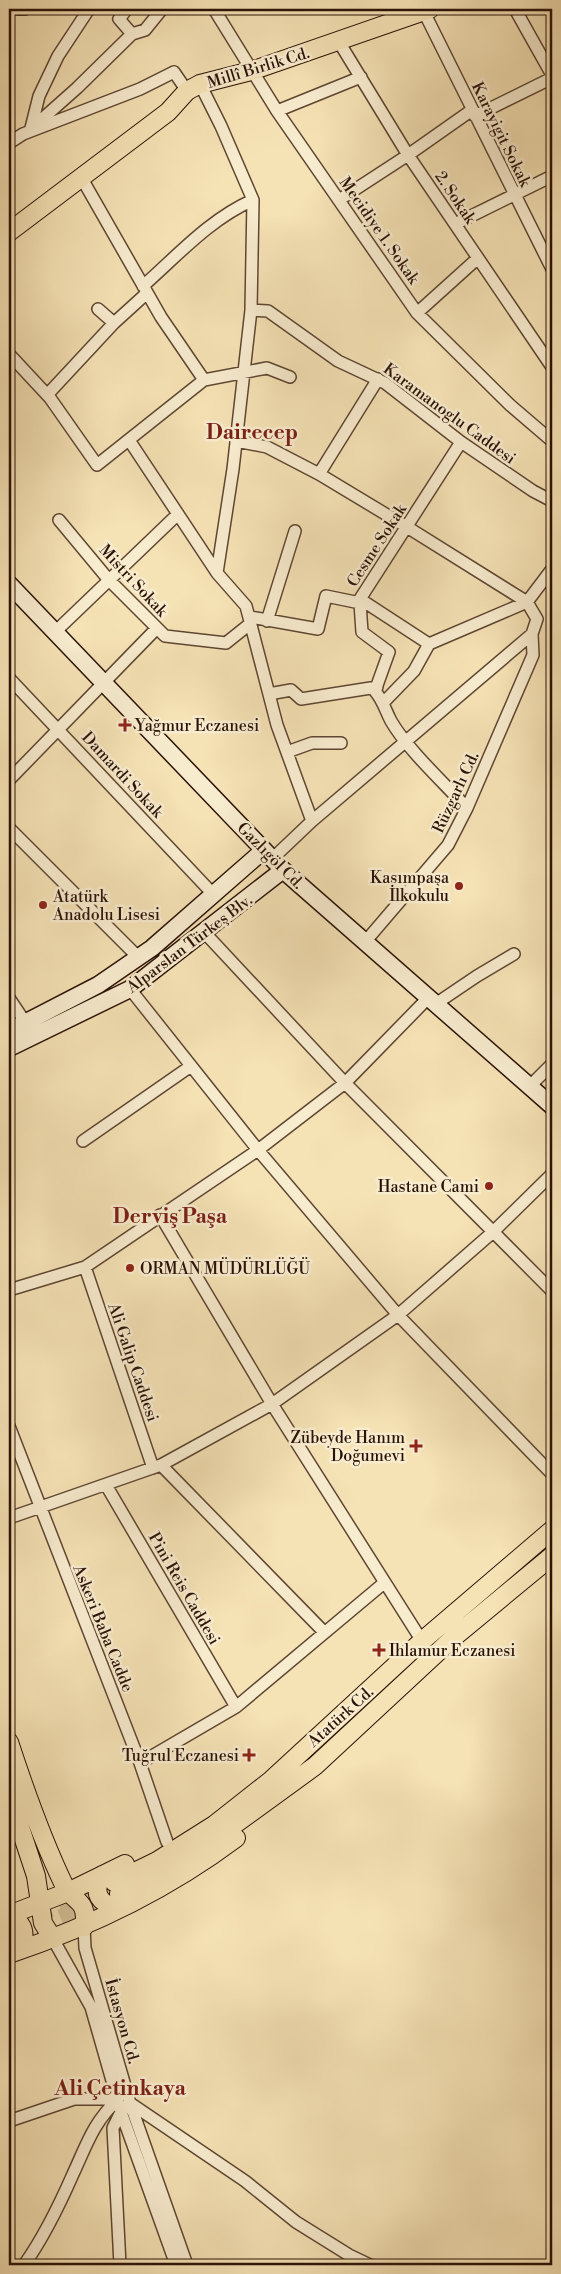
<svg xmlns="http://www.w3.org/2000/svg" width="561" height="2274" font-family="'Libre Bodoni',serif">
  <style>
    .lines { fill: none; stroke-linecap: round; stroke-linejoin: round }
    .primary-tunnel { stroke: #d7c39b; stroke-width: 18; stroke-dasharray: 18 9; stroke-linecap: butt }
    .street-casing { stroke: #5e4632; stroke-width: 14 }
    .secondary-casing { stroke: #2b1207; stroke-width: 19 }
    .primary-casing { stroke: #2b1207; stroke-width: 20 }
    .street { stroke: #f8eccf; stroke-width: 11 }
    .secondary { stroke: #f8eccf; stroke-width: 16 }
    .primary { stroke: #f5e2b5; stroke-width: 18 }
    .poi-dot { fill: #8f2418; stroke: #f8eccf; stroke-width: 2 }
    .labels { text-anchor: middle; stroke-width: 5; stroke-linejoin: round; paint-order: stroke }
    .street-label { font-size: 16px; fill: #2b1207; stroke: #f8eccf }
    .poi-label { font-size: 16px; fill: #2b1207; stroke: #f8eccf; text-anchor: start }
    .district-label { font-size: 21px; font-weight: bold; fill: #7a1f14; stroke: #f8eccf }
  </style>
  <rect width="100%" height="100%" fill="#f5e2b5"/>
  <filter id="stains"><feTurbulence type="fractalNoise" baseFrequency=".004" numOctaves="4"/><feColorMatrix values="0 0 0 0 .2 0 0 0 0 .09 0 0 0 0 .02 0 0 0 .5 -.17"/></filter>
  <radialGradient id="worn" r=".72"><stop offset=".6" stop-color="#630" stop-opacity="0"/><stop offset="1" stop-color="#630" stop-opacity=".3"/></radialGradient>
  <g class="lines">
    <path class="primary-tunnel" d="M 9,1926 L 111,1883
      M 11,1939 L 116,1895"/>
    <g class="street-casing">
      <path id="street" d="M 18,9 L 25,9
        M 127,9 L 119,19 L 132,34
        M 214,9 L 277,111 L 417,313 L 510,405 L 552,441
        M 515,9 L 552,75
        M 424,12 L 552,269
        M 339,42 L 408,155 L 552,367
        M 200,84 L 221,126 L 253,200 L 251,310 L 233,469 L 217,573 L 246,606 L 277,725 L 312,821
        M 277,111 L 361,77
        M 475,116 L 552,78
        M 31,128 L 39,96 L 58,56 L 89,9
        M 32,128 L 77,88 L 132,34 L 145,30 L 162,9
        M 9,143 L 23,134 L 140,89 L 174,72 L 187,91
        M 81,177 L 161,317 L 204,380
        M 339,200 L 408,155 L 472,110
        M 455,224 L 552,176
        M 143,286 C 178,255 210,219 253,200
        M 98,309 L 114,323
        M 251,310 L 268,311 L 338,361 L 385,383 L 461,442 L 533,491 L 552,501
        M 417,313 L 478,258
        M 9,354 L 50,398 L 97,465 L 204,380 L 267,368 L 290,377
        M 47,395 L 114,323 L 147,293
        M 129,440 L 217,573
        M 236,441 L 267,447 L 319,474 L 407,527 L 527,602 L 537,619 L 532,634 L 312,821 L 272,859
        M 461,442 L 360,599 L 360,603 L 362,632 L 389,652 L 375,691 C 384,702 385,710 391,721 C 407,749 445,784 467,808
        M 319,474 L 378,379
        M 59,520 L 108,579 L 165,636 L 226,643 L 251,623
        M 360,599 L 429,644
        M 250,617 L 318,629 L 326,596 L 360,603
        M 267,621 L 295,531
        M 55,632 L 178,514
        M 9,678 L 213,894
        M 269,694 L 291,690 L 301,699 L 377,687
        M 384,702 L 414,671 L 429,644 L 527,602 L 552,569
        M 287,752 L 312,743 L 341,743
        M 9,780 L 157,628
        M 9,828 L 138,957
        M 204,932 L 345,1083 L 552,1291
        M 365,942 L 448,845 L 467,808 L 533,655 L 532,634
        M 130,989 L 258,1150 L 398,1315 L 552,1474
        M 9,998 L 25,1022
        M 437,1003 L 477,976 L 514,954
        M 530,1086 L 552,1064
        M 83,1141 L 191,1066
        M 160,1215 L 272,1404 L 422,1641
        M 85,1267 L 153,1468
        M 9,1290 L 85,1267 L 258,1150 L 345,1083 L 429,997
        M 9,1426 L 140,1763 L 167,1842
        M 161,1465 L 324,1632
        M 106,1485 L 236,1707
        M 9,1518 L 161,1465 L 272,1404 L 398,1315 L 493,1232 L 552,1174
        M 140,1763 L 236,1707 L 384,1583
        M 84,1927 L 85,1948 L 130,2103 L 187,2265
        M 53,1939 L 91,2007 L 121,2112 L 176,2265
        M 9,2121 L 74,2099 L 118,2099
        M 24,2265 C 44,2237 59,2206 73,2174 C 87,2144 93,2123 118,2099
        M 120,2265 L 113,2128 L 121,2112 L 130,2103 L 245,2181 L 296,2222 L 349,2255 L 370,2265"/>
    </g>
    <g class="secondary-casing">
      <path id="secondary" d="M 9,584 L 283,870 L 552,1106
        M 9,1031 L 98,985 L 152,948 L 264,850
        M 9,1048 L 130,989 L 283,870"/>
    </g>
    <g class="primary-casing">
      <path id="primary" d="M 9,232 L 168,112 L 187,91 L 200,84 L 251,71 L 430,9
        M 9,1742 C 25,1791 42,1839 64,1885 C 73,1903 89,1899 84,1927
        M 9,1794 L 36,1876 L 43,1923 L 53,1939
        M 102,1875 C 92,1894 99,1903 118,1909
        M 114,1882 L 157,1861 L 214,1825 L 270,1781 L 422,1641 L 552,1530
        M 119,1894 L 209,1843 L 315,1766 L 454,1637 L 552,1556
        M 9,1915 L 68,1892 L 125,1864
        M 9,1916 C 25,1923 26,1934 21,1949
        M 9,1940 L 10,1939
        M 9,1954 C 89,1927 168,1889 236,1838"/>
    </g>
    <use href="#street" class="street"/>
    <use href="#secondary" class="secondary"/>
    <use href="#primary" class="primary"/>
  </g>
  <g class="poi-dot">
    <path d="M122.5 717.5h5v5h5v5h-5v5h-5v-5h-5v-5h5z"/>
    <circle cx="459" cy="886" r="5"/>
    <circle cx="43" cy="905" r="5"/>
    <circle cx="489" cy="1186" r="5"/>
    <circle cx="130" cy="1268" r="5"/>
    <path d="M413.5 1438.5h5v5h5v5h-5v5h-5v-5h-5v-5h5z"/>
    <path d="M376.5 1642.5h5v5h5v5h-5v5h-5v-5h-5v-5h5z"/>
    <path d="M246.5 1747.5h5v5h5v5h-5v5h-5v-5h-5v-5h5z"/>
  </g>
  <g class="labels">
    <g class="street-label">
      <text transform="translate(258 67) rotate(-17)" y="6">Millî Birlik Cd.</text>
      <text transform="translate(502 134) rotate(64)" y="6">Karayigit Sokak</text>
      <text transform="translate(456 197) rotate(56)" y="6">2. Sokak</text>
      <text transform="translate(380 230) rotate(55)" y="6">Mecidiye 1. Sokak</text>
      <text transform="translate(450 413) rotate(36)" y="6">Karamanoglu Caddesi</text>
      <text transform="translate(376 545) rotate(-57)" y="6">Cesme Sokak</text>
      <text transform="translate(134 580) rotate(47)" y="6">Mistri Sokak</text>
      <text transform="translate(123 774) rotate(47)" y="6">Damardi Sokak</text>
      <text transform="translate(455 792) rotate(-65)" y="6">Rüzgarlı Cd.</text>
      <text transform="translate(271 855) rotate(45)" y="6">Gazlıgöl Cd.</text>
      <text transform="translate(189 943) rotate(-37)" y="6">Alparslan Türkeş Blv.</text>
      <text transform="translate(134 1362) rotate(71)" y="6">Ali Galip Caddesi</text>
      <text transform="translate(185 1588) rotate(60)" y="6">Pini Reis Caddesi</text>
      <text transform="translate(104 1628) rotate(68)" y="6">Askeri Baba Cadde</text>
      <text transform="translate(340 1716) rotate(-42)" y="6">Atatürk Cd.</text>
      <text transform="translate(123 2021) rotate(74)" y="6">İstasyon Cd.</text>
    </g>
    <g class="poi-label">
      <text x="135" y="731">Yağmur Eczanesi</text>
      <text x="449" y="883" text-anchor="end">Kasımpaşa<tspan x="449" dy="18">İlkokulu</tspan></text>
      <text x="53" y="902">Atatürk<tspan x="53" dy="18">Anadolu Lisesi</tspan></text>
      <text x="479" y="1192" text-anchor="end">Hastane Cami</text>
      <text x="140" y="1274">ORMAN MÜDÜRLÜĞÜ</text>
      <text x="405" y="1443" text-anchor="end">Zübeyde Hanım<tspan x="405" dy="18">Doğumevi</tspan></text>
      <text x="389" y="1656">Ihlamur Eczanesi</text>
      <text x="239" y="1761" text-anchor="end">Tuğrul Eczanesi</text>
    </g>
    <g class="district-label">
      <text x="252" y="439">Dairecep</text>
      <text x="170" y="1223">Derviş Paşa</text>
      <text x="120" y="2095">Ali Çetinkaya</text>
    </g>
  </g>
  <rect width="561" height="2274" fill="none" stroke="#f5e2b5" stroke-width="30"/>
  <rect x="10" y="10" width="541" height="2254" fill="none" stroke="#2b1207" stroke-width="2.5"/>
  <rect x="15" y="15" width="531" height="2244" fill="none" stroke="#2b1207"/>
  <rect width="100%" height="100%" filter="url(#stains)"/>
  <rect width="100%" height="100%" fill="url(#worn)"/>
</svg>
